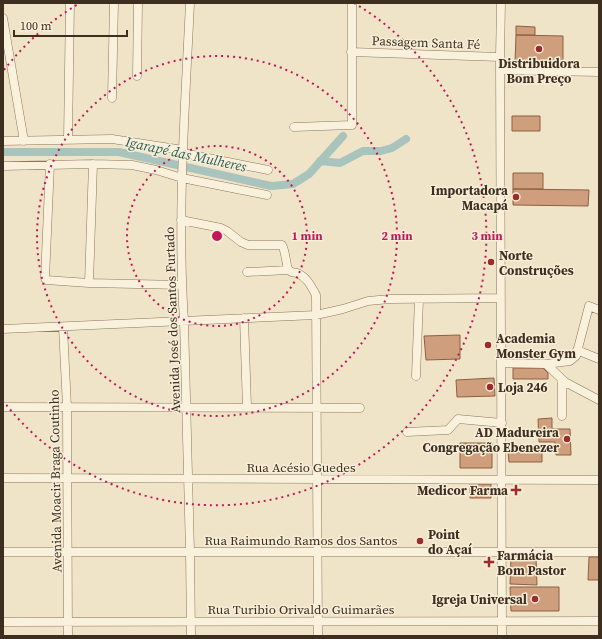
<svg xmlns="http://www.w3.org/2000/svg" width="602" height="639" font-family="'Source Serif 4',serif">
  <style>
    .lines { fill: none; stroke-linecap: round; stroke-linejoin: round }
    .canal { stroke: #a9c4bc; stroke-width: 8 }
    .building { fill: #cf9f7d; stroke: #8d5f41 }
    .minor-casing { stroke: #8d765c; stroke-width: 9 }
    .minor { stroke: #faf1dc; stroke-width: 8 }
    .ring { fill: none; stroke: #c2185b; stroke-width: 2; stroke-dasharray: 2 4 }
    .poi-dot { fill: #9e2a2b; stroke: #f7eed8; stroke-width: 1.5 }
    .labels { text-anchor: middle; stroke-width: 3; stroke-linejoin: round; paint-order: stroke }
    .street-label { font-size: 13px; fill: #3d2e20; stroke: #f7eed8 }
    .poi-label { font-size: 13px; font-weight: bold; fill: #3d2e20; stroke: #f7eed8; text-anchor: start }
    .water-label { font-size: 14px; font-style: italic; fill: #2f5d5a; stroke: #f7eed8 }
    .centre { fill: #c2185b; stroke: #f7eed8; stroke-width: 2 }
    .ring-label { font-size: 12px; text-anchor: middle; font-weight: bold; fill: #c2185b; stroke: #f7eed8; stroke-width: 3; stroke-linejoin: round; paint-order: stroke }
  </style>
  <rect width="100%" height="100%" fill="#f0e4c8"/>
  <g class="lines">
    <path class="canal" d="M 3,152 L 119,152 L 271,186 L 293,184 L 309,174 L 343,136
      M 320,161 L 340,163 L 363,151 L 381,151 L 392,148 L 406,139"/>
  </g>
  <path class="building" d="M 516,26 L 535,27 L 535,35 L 516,35 Z
    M 516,35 L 563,36 L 563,63 L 515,62 Z
    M 512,116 L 540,116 L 540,131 L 512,131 Z
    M 513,173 L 543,173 L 543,189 L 513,189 Z
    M 513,189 L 589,190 L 588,206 L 513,205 Z
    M 460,335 L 460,359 L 426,360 L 424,336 Z
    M 513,368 L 543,368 L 548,373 L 548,379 L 513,379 Z
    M 494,378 L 495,396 L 457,397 L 456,380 Z
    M 552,418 L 552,429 L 570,429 L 571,455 L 556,455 L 555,442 L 539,442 L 538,419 Z
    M 460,443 L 492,443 L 492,468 L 460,468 Z
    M 508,452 L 542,452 L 542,462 L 509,462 Z
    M 470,484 L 491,484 L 491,498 L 470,498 Z
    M 511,556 L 536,557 L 537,585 L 510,584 Z
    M 589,557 L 599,557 L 599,580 L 588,580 Z
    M 510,587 L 559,587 L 559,611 L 511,611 Z"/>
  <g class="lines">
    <g class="minor-casing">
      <path id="minor" d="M 190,3 C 185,109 177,215 184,321 L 190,552 L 191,636
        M 501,3 L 500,57 L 502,636
        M 3,18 L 24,141
        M 351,52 L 500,57
        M 500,70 L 599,72
        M 137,76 L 138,3
        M 112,98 L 114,3
        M 294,127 L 352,125 L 352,3
        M 68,139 L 70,3
        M 3,141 L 112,139 L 183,150
        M 183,153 L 268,170
        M 50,164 L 45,278 L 46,280 L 89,283 L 182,285
        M 3,166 L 93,164 L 132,165 L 156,170 L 182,178 L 267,195
        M 181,220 L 221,228 L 227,231 L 241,242 L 248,245 L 282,245 C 286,252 286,267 289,270 C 291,273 294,272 297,273 C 307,277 311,286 316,295 L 318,636
        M 247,272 L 288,270
        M 89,283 L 93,164
        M 589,306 L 599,310
        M 244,318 L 247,407
        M 63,327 L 67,407 L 68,636
        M 3,329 L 316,315 L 343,309 L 368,301 L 390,299 L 501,298
        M 577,350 L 599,359
        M 501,363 L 546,364 L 570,361 L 576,356 L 589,306
        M 546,364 L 565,382 L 599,400
        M 416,376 L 419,299
        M 562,380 L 562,416
        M 3,407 L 360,408
        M 407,432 L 448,430 L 458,419 L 502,423
        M 3,478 L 599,480
        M 3,552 L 599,552
        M 3,622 L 599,621"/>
    </g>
    <use href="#minor" class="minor"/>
  </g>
  <g class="ring">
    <circle cx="217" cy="236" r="90"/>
    <circle cx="217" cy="236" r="180"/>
    <path d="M4 70A270 270 0 0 1 80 3M354 3A270 270 0 1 1 4 402"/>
  </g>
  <g class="poi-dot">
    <circle cx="539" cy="49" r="4"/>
    <circle cx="516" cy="197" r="4"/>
    <circle cx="491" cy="262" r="4"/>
    <circle cx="488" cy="345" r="4"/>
    <circle cx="490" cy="387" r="4"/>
    <circle cx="567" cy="439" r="4"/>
    <path d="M514 484h4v4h4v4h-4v4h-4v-4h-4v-4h4z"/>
    <circle cx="420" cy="541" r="4"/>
    <path d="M487 556h4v4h4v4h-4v4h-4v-4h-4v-4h4z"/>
    <circle cx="535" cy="599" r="4"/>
  </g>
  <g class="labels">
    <g class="street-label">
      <text transform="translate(426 42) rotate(2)" y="5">Passagem Santa Fé</text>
      <text transform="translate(172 320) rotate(-92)" y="5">Avenida José dos Santos Furtado</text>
      <text x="301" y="472">Rua Acésio Guedes</text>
      <text transform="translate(55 481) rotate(-91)" y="5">Avenida Moacir Braga Coutinho</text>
      <text x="301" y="545">Rua Raimundo Ramos dos Santos</text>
      <text x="301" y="614">Rua Turibio Orivaldo Guimarães</text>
    </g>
    <g class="poi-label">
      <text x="539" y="68" text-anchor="middle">Distribuidora<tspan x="539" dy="15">Bom Preço</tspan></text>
      <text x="508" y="195" text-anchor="end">Importadora<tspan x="508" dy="15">Macapá</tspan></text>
      <text x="499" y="260">Norte<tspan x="499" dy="15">Construções</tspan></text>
      <text x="496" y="343">Academia<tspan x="496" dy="15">Monster Gym</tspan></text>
      <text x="498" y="392">Loja 246</text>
      <text x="559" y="437" text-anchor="end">AD Madureira<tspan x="559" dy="15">Congregação Ebenezer</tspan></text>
      <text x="508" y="495" text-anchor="end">Medicor Farma</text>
      <text x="428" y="539">Point<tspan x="428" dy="15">do Açaí</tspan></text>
      <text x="497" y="560">Farmácia<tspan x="497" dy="15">Bom Pastor</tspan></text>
      <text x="527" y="604" text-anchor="end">Igreja Universal</text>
    </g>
    <g class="water-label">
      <text transform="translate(186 154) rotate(12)" y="5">Igarapé das Mulheres</text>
    </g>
  </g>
  <circle cx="217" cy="236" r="6" class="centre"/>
  <g class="ring-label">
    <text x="307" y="240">1 min</text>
    <text x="397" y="240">2 min</text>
    <text x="487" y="240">3 min</text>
  </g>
  <rect width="602" height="639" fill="none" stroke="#3d2e20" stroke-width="8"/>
  <path d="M14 30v6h113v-6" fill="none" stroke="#3d2e20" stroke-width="2"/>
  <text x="20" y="30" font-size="12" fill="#3d2e20" stroke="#f7eed8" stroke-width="3" paint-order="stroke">100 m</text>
</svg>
